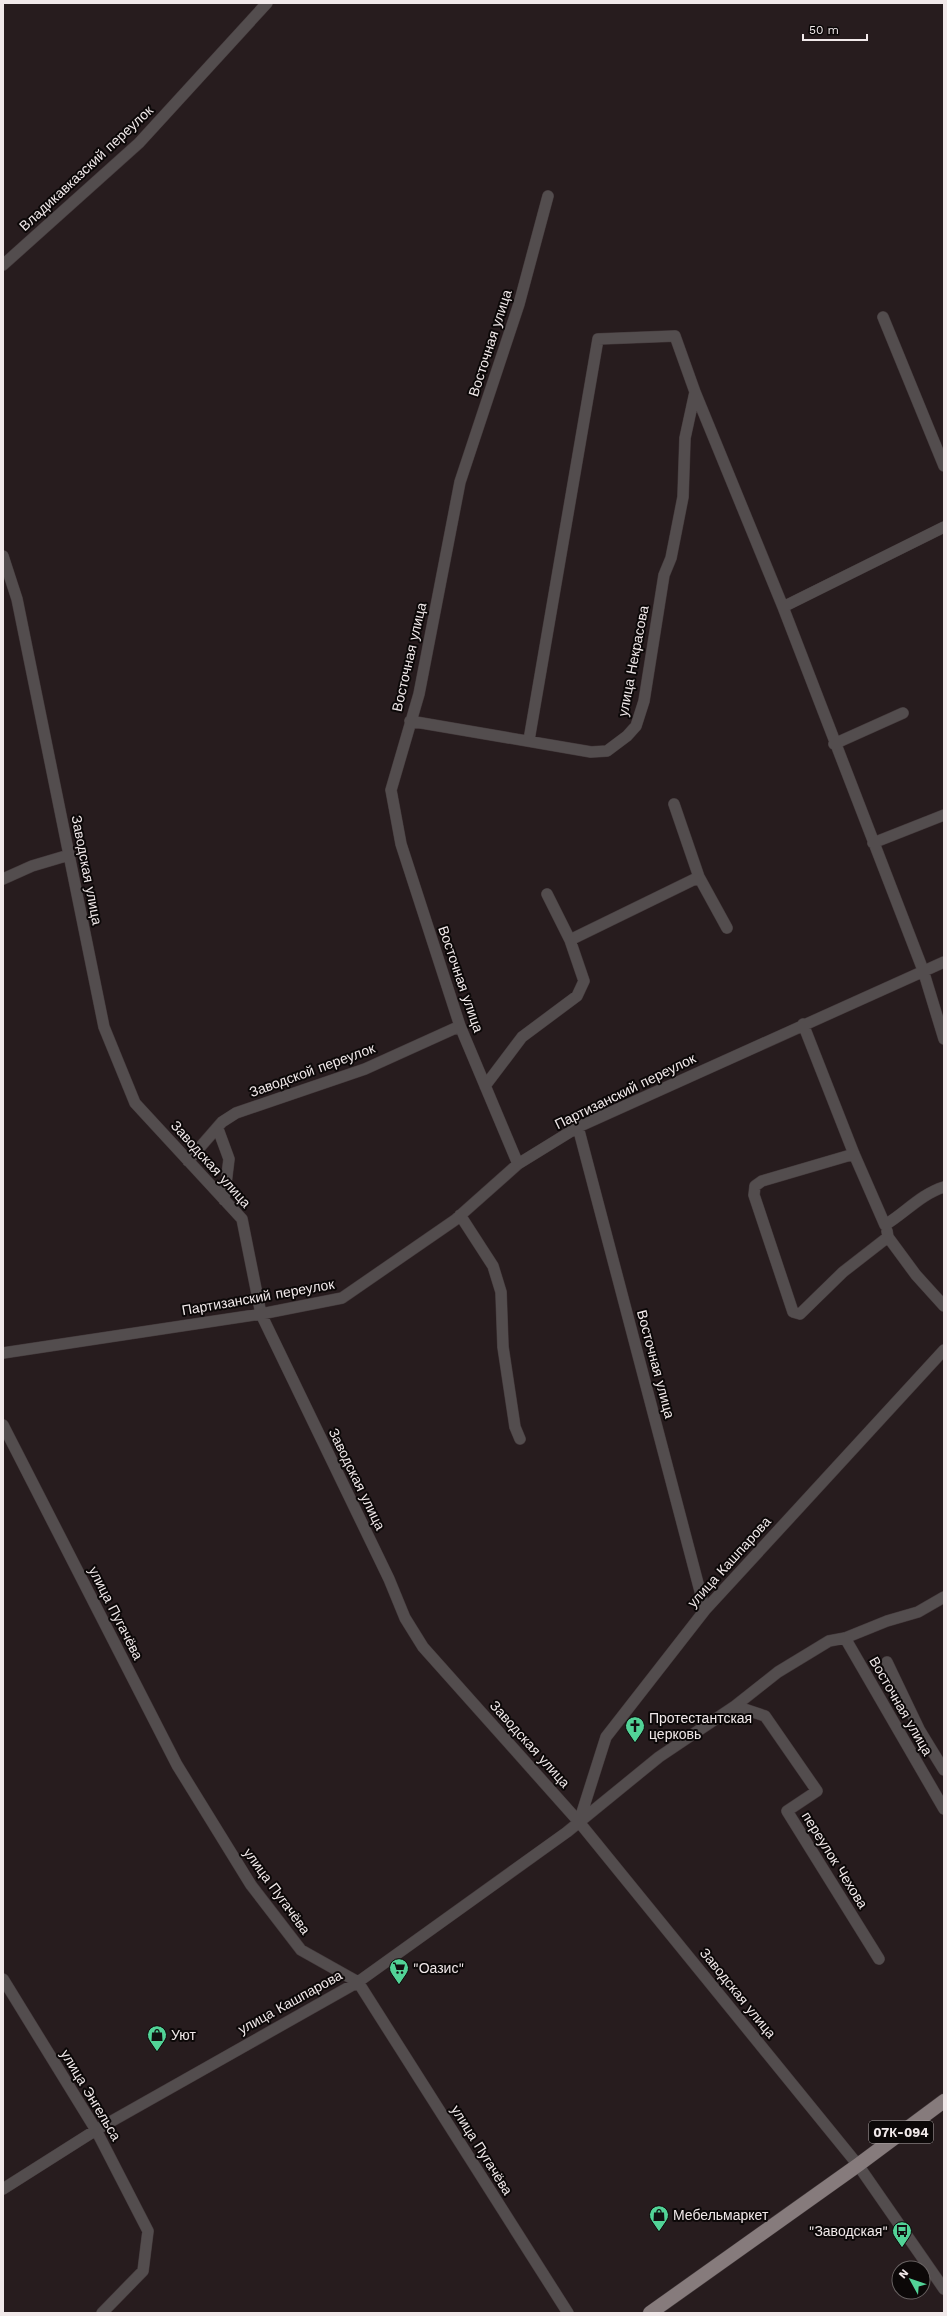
<svg xmlns="http://www.w3.org/2000/svg" width="947" height="2316" font-family="'Work Sans',sans-serif">
  <style>
    .lines { fill: none; stroke-linecap: round; stroke-linejoin: round }
    .minor-casing { stroke: #43393b; stroke-width: 12 }
    .major-casing { stroke: #43393b; stroke-width: 15 }
    .minor { stroke: #534d4e; stroke-width: 11 }
    .major { stroke: #867b7c; stroke-width: 14 }
    .labels { text-anchor: middle; stroke-width: 4; stroke-linejoin: round; paint-order: stroke }
    .shield { fill: #0c0808; stroke: #aca6a6; stroke-width: 1 }
    .shield-label { font-size: 13px; font-weight: bold; fill: #f1e9ea }
    .street-label { font-size: 14px; fill: #f1e9ea; stroke: #0c0808 }
    .poi-label { font-size: 14px; fill: #f1e9ea; stroke: #0c0808; text-anchor: start }
  </style>
  <rect width="100%" height="100%" fill="#271c1e"/>
  <g class="lines">
    <g class="minor-casing">
      <path id="minor" d="M 3,265 L 139,143 L 267,3
        M 883,317 L 944,466
        M 3,556 L 17,599 L 104,1027 L 135,1103 L 242,1219 L 261,1314 L 389,1579 L 405,1618 L 423,1647 L 579,1822 L 858,2165 L 944,2289
        M 783,607 L 944,527
        M 410,721 L 591,752 L 607,751 L 627,736 L 636,726 L 644,701 L 664,575 L 671,558 L 683,497 L 685,438 L 695,392
        M 529,740 L 598,339 L 675,336 L 695,392 L 783,607 L 923,970 L 944,1039
        M 834,744 L 903,713
        M 674,804 L 699,877 L 727,928
        M 873,843 L 944,815
        M 3,879 L 32,866 L 69,855
        M 547,894 L 570,940
        M 803,1024 L 854,1154 L 885,1225 C 905,1213 921,1194 944,1187
        M 485,1086 L 522,1037 L 577,996 L 584,981 L 570,940 L 699,877
        M 578,1127 L 705,1610
        M 218,1129 L 229,1159 L 224,1200
        M 854,1154 L 762,1181 L 755,1186 L 754,1195 L 793,1312 L 800,1314 L 843,1272 L 888,1237
        M 188,1161 L 222,1122 L 236,1113 L 365,1069 L 460,1026
        M 518,1164 L 460,1026 L 401,844 L 391,790 L 419,694 L 460,482 L 519,304 L 548,196
        M 460,1215 L 493,1266 L 501,1292 L 503,1347 L 515,1427 L 520,1439
        M 887,1231 L 888,1237 L 916,1275 L 944,1306
        M 3,1353 L 261,1314 L 342,1298 L 455,1220 L 518,1164 L 578,1127 L 944,962
        M 3,1425 L 177,1765 L 251,1885 L 301,1950 L 358,1982 L 568,2313
        M 845,1638 L 944,1809
        M 887,1662 L 920,1731 L 944,1770
        M 735,1706 L 765,1716 L 817,1791 L 787,1811 L 879,1959
        M 579,1822 L 606,1737 L 705,1610 L 944,1350
        M 3,1979 L 96,2130 L 148,2231 L 143,2271 L 102,2313
        M 3,2189 L 96,2130 L 358,1982 L 567,1832 L 659,1757 L 735,1706 L 778,1672 L 829,1641 L 845,1638 L 887,1621 L 918,1612 L 944,1597"/>
    </g>
    <g class="major-casing">
      <path id="major" d="M 650,2313 L 858,2165 L 944,2101"/>
    </g>
    <use href="#minor" class="minor"/>
    <use href="#major" class="major"/>
  </g>
  <defs>
    <g id="church-pin" transform="scale(1)"><path d="M0 17L-7.5 6A9.5 9.5 0 1 1 7.5 6Z" fill="#52d397" stroke="#0c0808"/><path d="M-1.2-6h2.4v3.5h3.3v2.4h-3.3V6h-2.4V-.1h-3.3v-2.4h3.3Z" fill="#111"/></g>
    <g id="supermarket-pin" transform="scale(1)"><path d="M0 17L-7.5 6A9.5 9.5 0 1 1 7.5 6Z" fill="#52d397" stroke="#0c0808"/><path d="M-6-5.5h2.5l.6 2H6L4.5 2H-2.5L-4.4-4H-6ZM-1.5 3.2a1.3 1.3 0 1 0 .1 0ZM3 3.2a1.3 1.3 0 1 0 .1 0Z" fill="#111"/></g>
    <g id="shop-pin" transform="scale(1)"><path d="M0 17L-7.5 6A9.5 9.5 0 1 1 7.5 6Z" fill="#52d397" stroke="#0c0808"/><path d="M-5-2.5h2.3a2.7 3.5 0 0 1 5.4 0H5L5.5 6h-11ZM-1.5-2.5h3a1.5 2.3 0 0 0-3 0Z" fill="#111"/></g>
    <g id="bus-pin" transform="scale(1)"><path d="M0 17L-7.5 6A9.5 9.5 0 1 1 7.5 6Z" fill="#52d397" stroke="#0c0808"/><path d="M-5-6H5V4H4V6H2V4H-2V6H-4V4H-5ZM-3.5-4V0h7V-4ZM-3.5 1.2v1.5H-2V1.2ZM2 1.2v1.5H3.5V1.2Z" fill="#111"/></g>
  </defs>
  <g fill-rule="evenodd">
    <use href="#church-pin" x="635" y="1726"/>
    <use href="#supermarket-pin" x="399" y="1968"/>
    <use href="#shop-pin" x="157" y="2035"/>
    <use href="#shop-pin" x="659" y="2215"/>
    <use href="#bus-pin" x="902" y="2231"/>
  </g>
  <g class="labels">
    <rect class="shield" x="869" y="2121" width="64" height="22" rx="3"/>
    <g class="shield-label">
      <text x="901" y="2137">07К-094</text>
    </g>
    <g class="street-label">
      <text transform="translate(86 168) rotate(-43)" y="5">Владикавказский переулок</text>
      <text transform="translate(490 343) rotate(-72)" y="5">Восточная улица</text>
      <text transform="translate(409 657) rotate(-77)" y="5">Восточная улица</text>
      <text transform="translate(633 661) rotate(-79)" y="5">улица Некрасова</text>
      <text transform="translate(87 870) rotate(79)" y="5">Заводская улица</text>
      <text transform="translate(461 979) rotate(71)" y="5">Восточная улица</text>
      <text transform="translate(312 1070) rotate(-20)" y="5">Заводской переулок</text>
      <text transform="translate(625 1091) rotate(-26)" y="5">Партизанский переулок</text>
      <text transform="translate(211 1164) rotate(48)" y="5">Заводская улица</text>
      <text transform="translate(258 1297) rotate(-10)" y="5">Партизанский переулок</text>
      <text transform="translate(656 1364) rotate(75)" y="5">Восточная улица</text>
      <text transform="translate(357 1479) rotate(64)" y="5">Заводская улица</text>
      <text transform="translate(729 1562) rotate(-48)" y="5">улица Кашпарова</text>
      <text transform="translate(116 1613) rotate(63)" y="5">улица Пугачёва</text>
      <text transform="translate(901 1706) rotate(60)" y="5">Восточная улица</text>
      <text transform="translate(530 1744) rotate(48)" y="5">Заводская улица</text>
      <text transform="translate(835 1860) rotate(58)" y="5">переулок Чехова</text>
      <text transform="translate(277 1891) rotate(54)" y="5">улица Пугачёва</text>
      <text transform="translate(738 1993) rotate(51)" y="5">Заводская улица</text>
      <text transform="translate(290 2002) rotate(-29)" y="5">улица Кашпарова</text>
      <text transform="translate(91 2095) rotate(59)" y="5">улица Энгельса</text>
      <text transform="translate(482 2150) rotate(58)" y="5">улица Пугачёва</text>
    </g>
    <g class="poi-label">
      <text x="649" y="1723">Протестантская<tspan x="649" dy="16">церковь</tspan></text>
      <text x="413" y="1973">"Оазис"</text>
      <text x="171" y="2040">Уют</text>
      <text x="673" y="2220">Мебельмаркет</text>
      <text x="888" y="2236" text-anchor="end">"Заводская"</text>
    </g>
  </g>
  <rect width="947" height="2316" fill="none" stroke="#f1e9ea" stroke-width="8"/>
  <g transform="translate(911 2280) rotate(310)"><circle r="19" fill="#0c0808" stroke="#686262"/>
  <path d="M0-3L7 15L0 10L-7 15Z" fill="#52d397"/>
  <text y="-6" font-size="11" font-weight="bold" text-anchor="middle" fill="#f1e9ea">N</text>
  </g>
  <path d="M803 34v6h64v-6" fill="none" stroke="#f1e9ea" stroke-width="2"/>
  <text x="809" y="34" font-size="12" fill="#f1e9ea" stroke="#0c0808" stroke-width="3" paint-order="stroke">50 m</text>
</svg>
